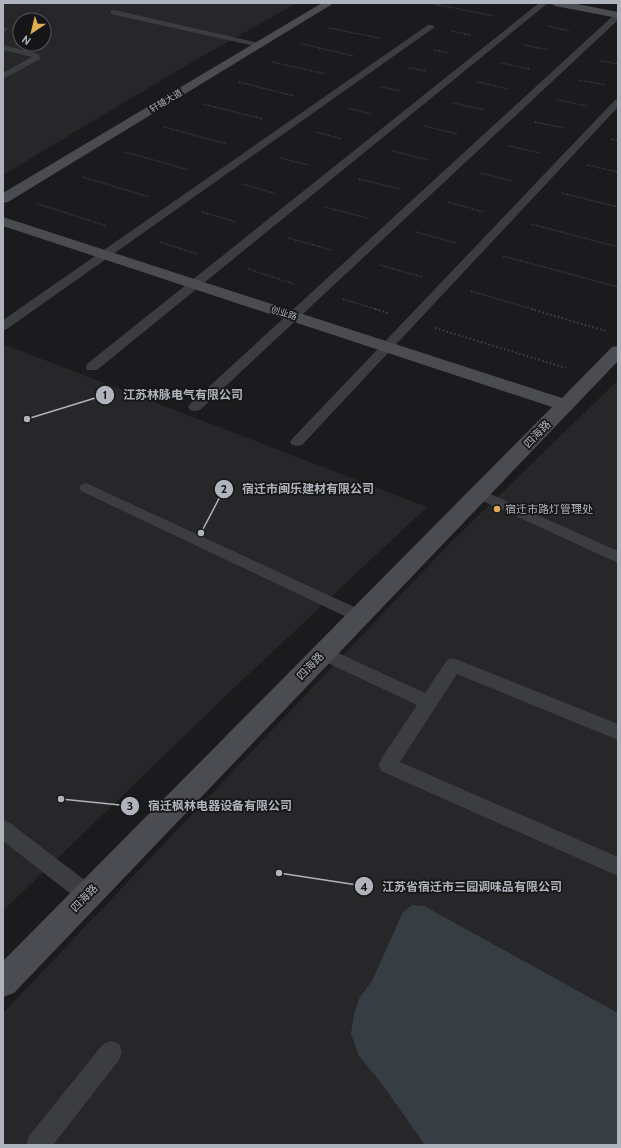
<svg xmlns="http://www.w3.org/2000/svg" width="621" height="1148" font-family="Cabin,'Noto Sans SC',sans-serif">
  <style>
    .built { fill: #27272a; fill-rule: evenodd }
    .water { fill: #363e44 }
    .lines { fill: none; stroke-linecap: round; stroke-linejoin: round }
    .path-far1 { stroke: #424448; stroke-width: 1.5; stroke-dasharray: 1 1.5; stroke-linecap: butt }
    .path { stroke: #424448; stroke-width: 2; stroke-dasharray: 1.5 2.5; stroke-linecap: butt }
    .lane { fill: #3c3d41; fill-rule: evenodd }
    .secondary { fill: #4a4c51; fill-rule: evenodd }
    .poi-dot { fill: #dfad50; stroke: #161618; stroke-width: 1.5 }
    .labels { text-anchor: middle; stroke-width: 3.5; stroke-linejoin: round; paint-order: stroke }
    .far-street-label { font-size: 9px; fill: #afb3bb; stroke: #161618 }
    .street-label { font-size: 11px; fill: #afb3bb; stroke: #161618 }
    .poi-label { font-size: 11px; fill: #afb3bb; stroke: #161618; text-anchor: start }
    .leader { fill: none; stroke: #afb3bb; stroke-width: 1.5 }
    .callout-dot { fill: #afb3bb; stroke: #161618; stroke-width: 1.5 }
    .mark-label { font-size: 12px; text-anchor: middle; font-weight: bold; fill: #111 }
    .callout-label { font-size: 12px; text-anchor: middle; font-weight: bold; fill: #afb3bb; stroke: #161618; stroke-width: 3.5; stroke-linejoin: round; paint-order: stroke }
  </style>
  <rect width="100%" height="100%" fill="#1b1b1d"/>
  <path class="built" d="M 3,3 L 297,3 L 185,66 L 3,175 ZM 20,20 L 44,20 L 44,44 L 20,44 Z
    M 3,344 L 427,507 L 235,687 L 3,911 Z
    M 618,380 L 618,1145 L 3,1145 L 3,1013 L 450,543 Z"/>
  <path class="water" d="M 412,905 L 424,906 L 618,1013 L 618,1145 L 425,1145 L 382,1084 L 359,1056 L 351,1034 L 354,1014 L 360,997 L 372,981 L 403,912 Z"/>
  <g class="lines">
    <path class="path-far1" d="M 434,4 L 494,16
      M 548,26 L 570,31
      M 329,28 L 379,38
      M 452,31 L 470,35
      M 302,44 L 354,56
      M 524,45 L 549,50
      M 434,50 L 449,53
      M 601,61 L 618,64
      M 272,62 L 326,74
      M 501,63 L 529,69
      M 409,68 L 426,71
      M 579,80 L 606,85
      M 239,82 L 294,96
      M 478,82 L 508,89
      M 381,87 L 400,91
      M 558,100 L 586,106
      M 453,103 L 484,110
      M 203,104 L 262,119
      M 350,109 L 372,114
      M 535,122 L 564,128
      M 424,126 L 458,134
      M 164,127 L 227,144
      M 316,132 L 342,139
      M 611,139 L 618,141
      M 509,146 L 540,153
      M 393,151 L 429,160
      M 125,152 L 189,170
      M 280,158 L 308,165
      M 587,165 L 618,172
      M 481,173 L 513,181
      M 83,177 L 149,197
      M 359,179 L 399,189
      M 242,184 L 274,193
      M 562,193 L 618,207
      M 448,202 L 484,212
      M 38,204 L 107,226
      M 325,207 L 367,218
      M 202,212 L 236,222
      M 531,224 L 618,247
      M 416,232 L 456,243
      M 288,238 L 332,250
      M 160,242 L 197,254
      M 503,256 L 618,287
      M 380,265 L 422,277
      M 248,269 L 294,284
      M 471,291 L 535,310
      M 343,299 L 378,310"/>
    <path class="path" d="M 375,309 L 388,313
      M 531,309 L 606,331
      M 435,328 L 566,368"/>
    <path class="lane" d="M 539,3 L 548,3 L 97,370 L 87,370 L 86,367 L 87,364 Z
      M 111,10 L 114,10 L 259,43 L 263,45 L 259,47 L 111,14 Z
      M 615,14 L 618,14 L 618,20 L 200,410 L 195,411 L 190,410 L 188,407 L 190,404 Z
      M 428,25 L 431,25 L 435,27 L 7,329 L 3,330 L 3,320 Z
      M 3,27 L 8,29 L 3,32 Z
      M 3,45 L 39,54 L 40,59 L 3,79 L 3,73 L 32,57 L 3,50 Z
      M 618,99 L 618,107 L 302,445 L 297,446 L 292,445 L 290,442 L 292,439 L 615,100 Z
      M 86,483 L 365,612 L 367,616 L 365,620 L 359,622 L 353,620 L 81,491 L 79,488 L 81,485 Z
      M 479,489 L 618,551 L 618,563 L 474,497 L 472,494 L 474,491 Z
      M 323,646 L 425,693 L 447,660 L 453,658 L 618,724 L 618,740 L 457,674 L 400,762 L 618,857 L 618,876 L 381,771 L 379,765 L 381,759 L 417,705 L 317,658 L 314,653 L 317,648 Z
      M 3,820 L 10,823 L 95,888 L 98,895 L 95,902 L 88,905 L 81,902 L 3,841 Z
      M 111,1041 L 119,1044 L 122,1052 L 119,1060 L 53,1145 L 26,1145 L 29,1136 L 103,1044 Z"/>
    <path class="secondary" d="M 322,3 L 334,3 L 8,202 L 3,203 L 3,193 Z
      M 550,3 L 572,3 L 618,12 L 618,18 L 555,6 Z
      M 3,217 L 562,398 L 612,347 L 618,346 L 618,361 L 14,993 L 3,997 L 3,961 L 552,407 L 3,226 Z"/>
  </g>
  <circle class="poi-dot" cx="497" cy="509" r="4"/>
  <g class="labels">
    <g class="far-street-label">
      <text transform="translate(166 101) rotate(-31)" y="3">轩辕大道</text>
      <text transform="translate(284 313) rotate(18)" y="3">创业路</text>
    </g>
    <g class="street-label">
      <text transform="translate(537 434) rotate(-46)" y="4">四海路</text>
      <text transform="translate(310 666) rotate(-46)" y="4">四海路</text>
      <text transform="translate(84 898) rotate(-46)" y="4">四海路</text>
    </g>
    <g class="poi-label">
      <text x="505" y="513">宿迁市路灯管理处</text>
    </g>
  </g>
  <path class="leader" d="M27 419L105 395M201 533L224 489M61 799L130 806M279 873L364 886"/>
  <g class="callout-dot">
    <circle cx="27" cy="419" r="4"/>
    <circle cx="201" cy="533" r="4"/>
    <circle cx="61" cy="799" r="4"/>
    <circle cx="279" cy="873" r="4"/>
    <circle cx="105" cy="395" r="10"/>
    <circle cx="224" cy="489" r="10"/>
    <circle cx="130" cy="806" r="10"/>
    <circle cx="364" cy="886" r="10"/>
  </g>
  <g class="mark-label">
    <text x="105" y="399">1</text>
    <text x="224" y="493">2</text>
    <text x="130" y="810">3</text>
    <text x="364" y="891">4</text>
  </g>
  <g class="callout-label">
    <text x="183" y="399">江苏林脉电气有限公司</text>
    <text x="308" y="493">宿迁市闽乐建材有限公司</text>
    <text x="220" y="810">宿迁枫林电器设备有限公司</text>
    <text x="472" y="891">江苏省宿迁市三园调味品有限公司</text>
  </g>
  <rect width="621" height="1148" fill="none" stroke="#afb3bb" stroke-width="8"/>
  <g transform="translate(32 32) rotate(215)"><circle r="19" fill="#161618" stroke="#535559"/>
  <path d="M0-3L7 15L0 10L-7 15Z" fill="#dfad50"/>
  <text y="-6" font-size="11" font-weight="bold" text-anchor="middle" fill="#afb3bb">N</text>
  </g>
</svg>
